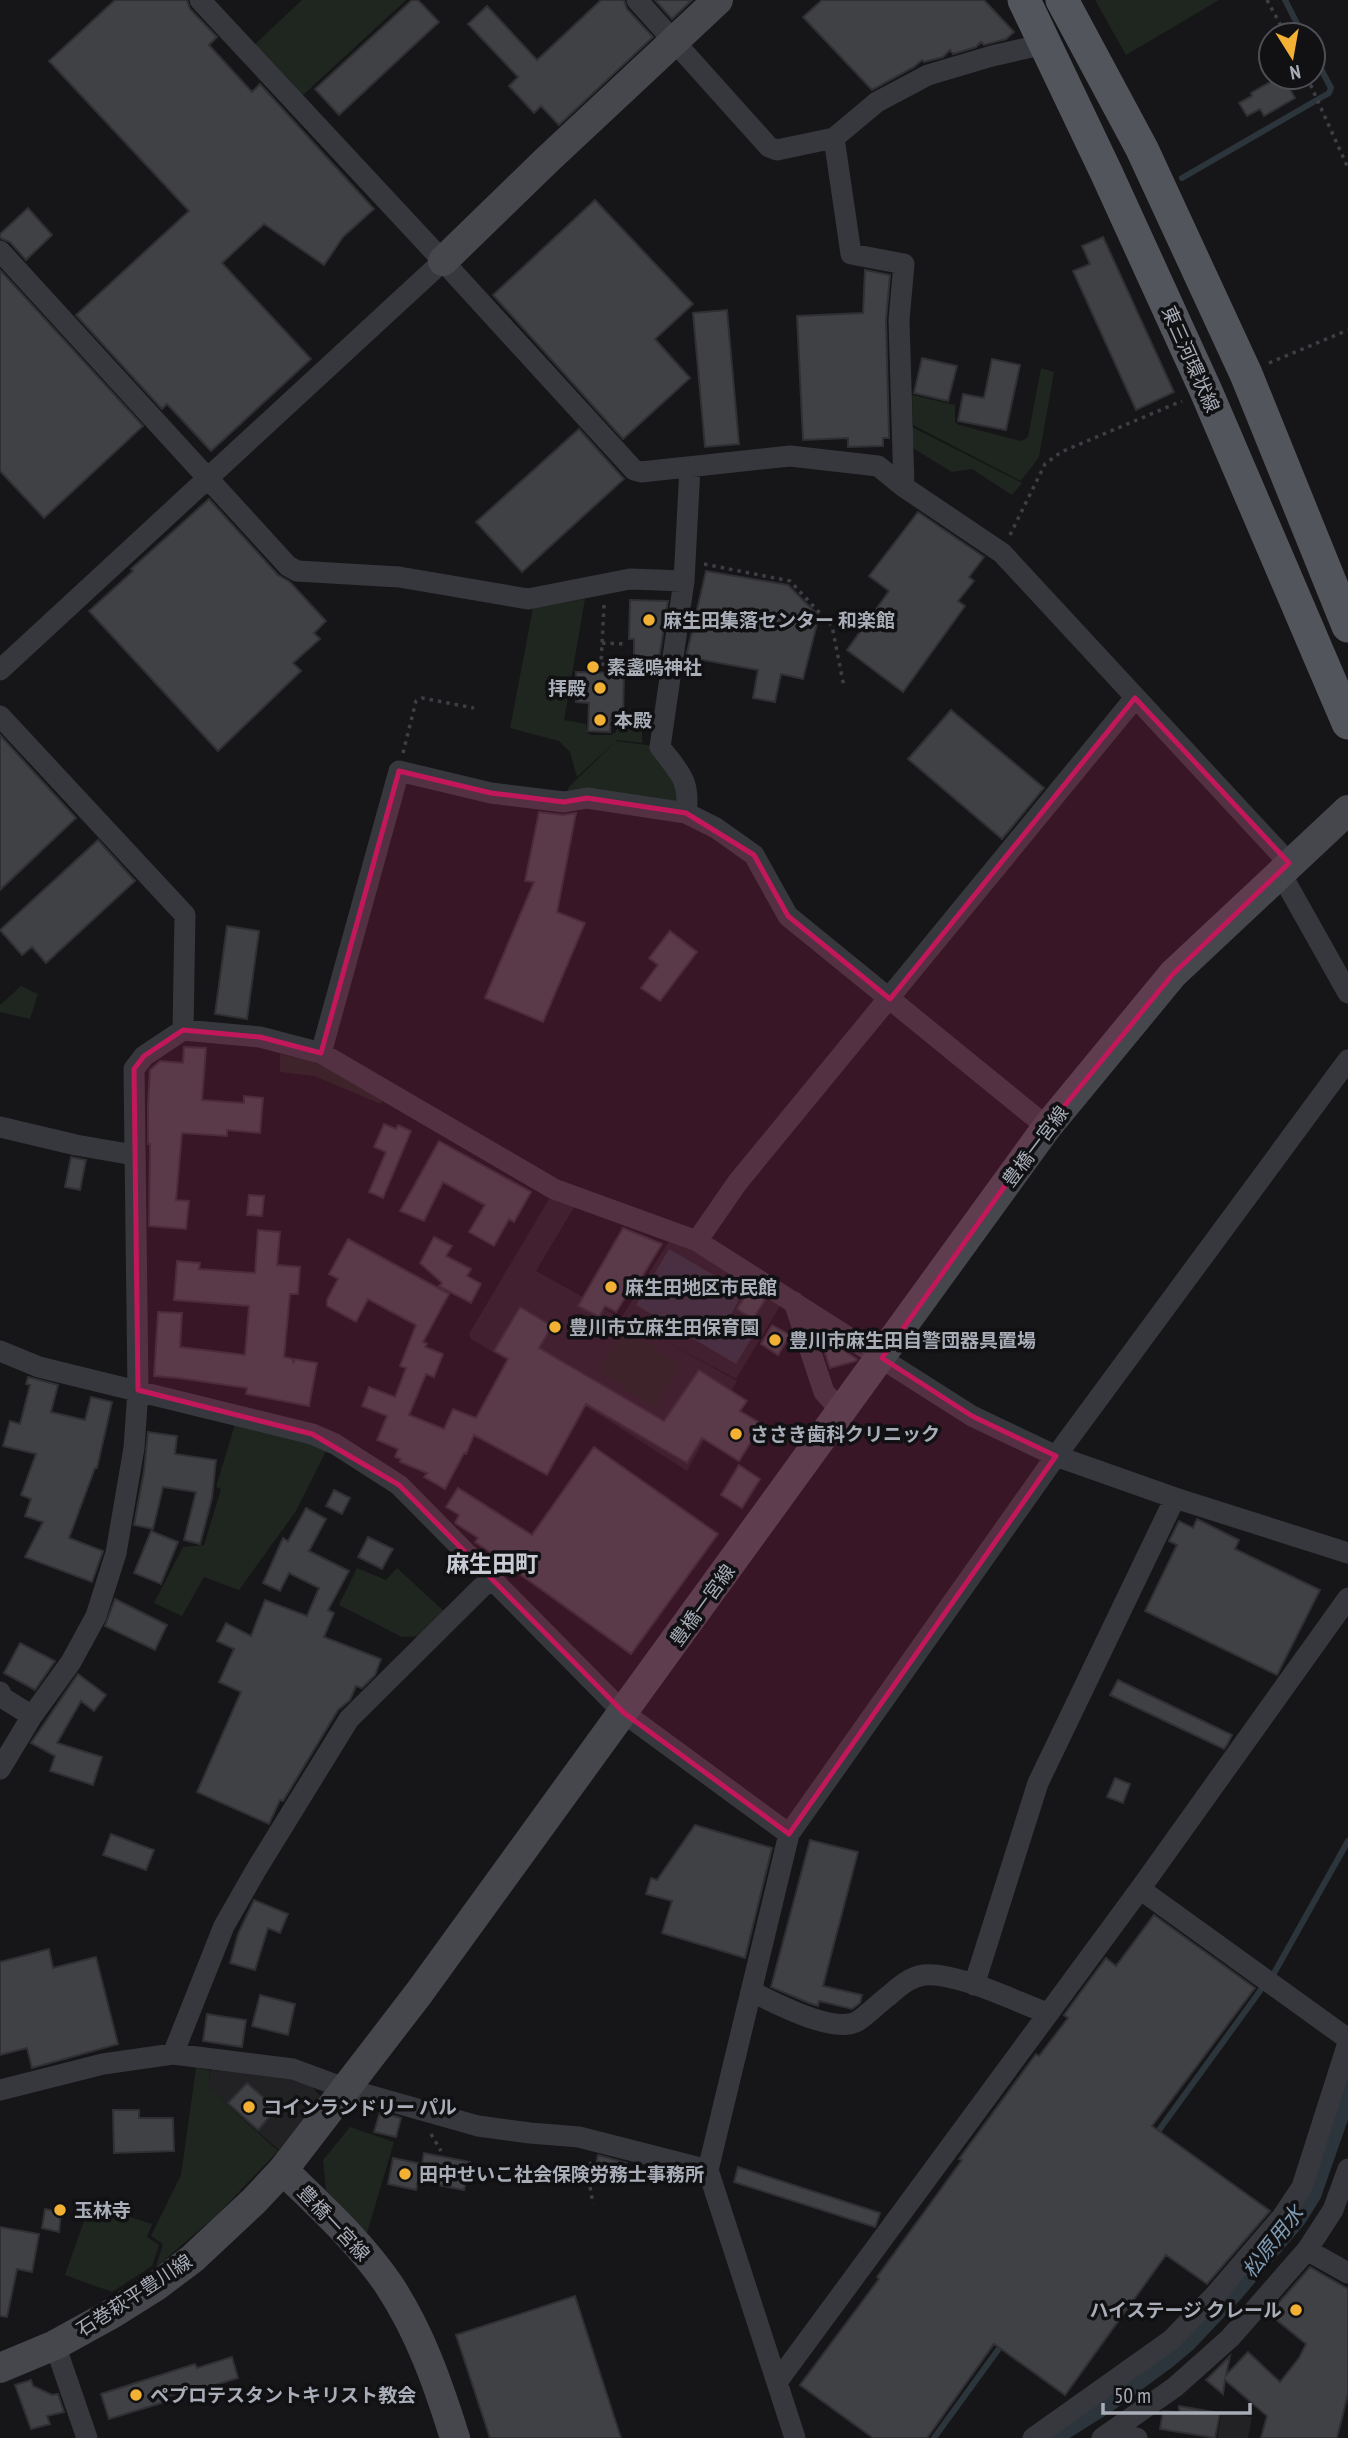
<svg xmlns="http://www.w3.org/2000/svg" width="1348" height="2438" font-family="'PT Sans Narrow','Noto Sans JP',sans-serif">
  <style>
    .built { fill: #222225 }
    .green { fill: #1e261f }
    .water { fill: #2c353c }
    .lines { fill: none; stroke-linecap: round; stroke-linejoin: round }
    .stream { stroke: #2c353c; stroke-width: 6 }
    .canal { stroke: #2c353c; stroke-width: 21 }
    .building { fill: #404145; stroke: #303034; stroke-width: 2 }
    .path { stroke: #3d3f44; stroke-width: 3.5; stroke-dasharray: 3.5 5; stroke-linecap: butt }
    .street { stroke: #37383d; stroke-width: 21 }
    .secondary { stroke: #45474d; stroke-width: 30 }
    .primary { stroke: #53555c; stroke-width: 33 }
    .marked { fill: #c2185b; fill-opacity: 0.2; stroke: #c2185b; stroke-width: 5; stroke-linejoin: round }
    .poi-dot { fill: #f2b134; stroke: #111113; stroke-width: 2.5 }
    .labels { text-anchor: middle; stroke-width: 7; stroke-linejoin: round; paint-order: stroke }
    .street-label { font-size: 19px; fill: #a8adb8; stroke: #111113 }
    .poi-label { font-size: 19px; font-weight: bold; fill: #a8adb8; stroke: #111113; text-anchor: start }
    .water-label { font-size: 21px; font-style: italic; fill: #7f9bb3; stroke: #111113 }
    .quarter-label { font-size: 23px; font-weight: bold; fill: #c9ccd4; stroke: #111113 }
  </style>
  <rect width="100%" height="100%" fill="#161618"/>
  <path class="built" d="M 552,1194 L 576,1204 L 536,1271 L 621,1318 L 669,1241 L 697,1250 L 782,1303 L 736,1379 L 658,1337 L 737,1381 L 687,1471 L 600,1415 L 471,1339 L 469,1334 Z
    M 211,2070 L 279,2076 L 308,2082 L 321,2097 L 279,2150 L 207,2087 Z
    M 1222,2412 L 1252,2417 L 1248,2438 L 1217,2438 Z"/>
  <path class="green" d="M 302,0 L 406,0 L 301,97 L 253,46 Z
    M 1095,0 L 1219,0 L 1126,55 Z
    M 1041,368 L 1054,372 L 1039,457 L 1021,481 L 913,425 L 912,395 L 955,405 L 955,422 L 959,425 L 1021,441 L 1028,437 Z
    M 912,427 L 1022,483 L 1012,495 L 972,469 L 952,472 L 911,447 Z
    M 585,599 L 564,720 L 586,724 L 587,732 L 590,735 L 611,735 L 616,732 L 618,724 L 642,725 L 642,743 L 617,740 L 577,777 L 570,752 L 559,741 L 510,728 L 533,608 Z
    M 616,741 L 655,746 L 682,801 L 681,806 L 569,794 L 568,788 Z
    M 21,986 L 38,994 L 30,1019 L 0,1012 L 0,1005 Z
    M 280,1054 L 318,1062 L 382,1101 L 381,1104 L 314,1076 L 280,1072 Z
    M 625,1330 L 682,1365 L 656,1407 L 598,1373 Z
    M 235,1424 L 308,1443 L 326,1451 L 296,1511 L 239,1590 L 204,1577 L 182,1616 L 154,1603 L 183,1547 L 204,1545 L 221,1489 L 216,1487 Z
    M 357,1568 L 386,1580 L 397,1568 L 447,1614 L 425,1636 L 402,1637 L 339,1605 Z
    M 196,2068 L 210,2070 L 208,2087 L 278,2151 L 217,2215 L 156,2267 L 163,2244 L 151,2236 L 181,2175 Z
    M 350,2127 L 394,2142 L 367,2233 L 326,2190 L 323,2160 Z
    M 90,2204 L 152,2224 L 147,2237 L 159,2245 L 152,2266 L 112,2292 L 65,2275 Z"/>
  <path class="water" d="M 669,1249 L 743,1292 L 730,1316 L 756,1331 L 736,1364 L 636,1305 Z"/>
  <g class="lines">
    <path class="stream" d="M 1285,0 L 1303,35
      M 1182,178 L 1329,93 L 1331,88 L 1313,54
      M 1273,1975 L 1348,1841
      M 1154,2137 L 1260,1991
      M 934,2438 L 1003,2343"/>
    <path class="canal" d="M 1050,2438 L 1107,2402 L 1167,2358 L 1186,2342 L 1234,2291 L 1296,2218 L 1311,2194 L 1348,2088"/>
  </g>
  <path class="building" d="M 115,0 L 187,0 L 190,9 L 217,37 L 209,45 L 252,92 L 260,84 L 374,209 L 343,237 L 324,265 L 264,224 L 222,263 L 311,359 L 211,451 L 167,404 L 162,409 L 76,315 L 189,211 L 49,61 Z
    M 412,0 L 418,0 L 439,22 L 339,115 L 315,89 Z
    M 601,0 L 624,0 L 627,9 L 653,37 L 559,125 L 541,106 L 534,113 L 509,86 L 518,77 L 468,24 L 487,6 L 537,60 Z
    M 655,0 L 692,0 L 672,19 Z
    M 822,0 L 984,0 L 1014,32 L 1006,39 L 984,45 L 981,42 L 976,47 L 953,54 L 950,50 L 943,57 L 924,62 L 922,60 L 914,67 L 872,90 L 803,17 Z
    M 1279,77 L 1283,77 L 1295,98 L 1264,116 L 1260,109 L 1247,116 L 1239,103 L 1252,96 L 1251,93 Z
    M 595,200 L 693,304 L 655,339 L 690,378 L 623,439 L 493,295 Z
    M 28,208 L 52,235 L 26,260 L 10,242 L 0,238 L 0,234 Z
    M 1103,237 L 1174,392 L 1136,410 L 1073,271 L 1090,264 L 1082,246 Z
    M 0,270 L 143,426 L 44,518 L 0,471 Z
    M 865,270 L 890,275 L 886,320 L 889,438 L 883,438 L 883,446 L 848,447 L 848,438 L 803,440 L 797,316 L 863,313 Z
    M 727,310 L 739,444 L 705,447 L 693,313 Z
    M 922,358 L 957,366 L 948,401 L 914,393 Z
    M 992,359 L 1020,365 L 1006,430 L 958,421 L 963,394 L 984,398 Z
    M 579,429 L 624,479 L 522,572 L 476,522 Z
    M 209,499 L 278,575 L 290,582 L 326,621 L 314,633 L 320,639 L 293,663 L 301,671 L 218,751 L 89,611 L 133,571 L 131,569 Z
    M 918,512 L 984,557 L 969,577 L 974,581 L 958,601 L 965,606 L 903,692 L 847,650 L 889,591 L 869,576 Z
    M 706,571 L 788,585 L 819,616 L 803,679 L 781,674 L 775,702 L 753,698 L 758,670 L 686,657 Z
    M 630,600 L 668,601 L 659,659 L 634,658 L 634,639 L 629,639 Z
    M 576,672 L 624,673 L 623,718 L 611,718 L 610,732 L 588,731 L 589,703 L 576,702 Z
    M 951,710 L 1044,788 L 1002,839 L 908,759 Z
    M 0,735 L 76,818 L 0,890 Z
    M 539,812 L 563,815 L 576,813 L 557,912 L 585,923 L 543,1022 L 485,998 L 534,882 L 525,881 Z
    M 98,840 L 135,881 L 46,963 L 32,947 L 22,955 L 0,930 Z
    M 227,926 L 259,931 L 247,1019 L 215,1014 Z
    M 670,931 L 697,952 L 660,1001 L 641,988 L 658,965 L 649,958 Z
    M 184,1047 L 206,1048 L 202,1100 L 244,1103 L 244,1096 L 263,1098 L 260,1133 L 227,1130 L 227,1136 L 182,1133 L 176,1200 L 189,1201 L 186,1229 L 149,1226 L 150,1144 L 148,1144 L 148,1105 L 150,1070 L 160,1061 L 183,1063 Z
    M 384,1124 L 396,1129 L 398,1125 L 411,1131 L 383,1198 L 369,1192 L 386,1152 L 374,1147 Z
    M 439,1141 L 531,1192 L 514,1222 L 509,1219 L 494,1246 L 469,1232 L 485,1205 L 443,1182 L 424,1221 L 400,1211 Z
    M 71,1157 L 86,1160 L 80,1190 L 65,1187 Z
    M 249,1195 L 264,1196 L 262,1216 L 247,1215 Z
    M 623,1228 L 662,1244 L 637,1285 L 634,1284 L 616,1312 L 605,1306 L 599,1317 L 578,1306 Z
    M 258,1230 L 280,1232 L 277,1265 L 300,1267 L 298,1294 L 290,1294 L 284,1357 L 293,1359 L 293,1363 L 295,1359 L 317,1363 L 309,1406 L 246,1394 L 247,1388 L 178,1378 L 154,1376 L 158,1312 L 182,1313 L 180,1347 L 245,1355 L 249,1306 L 174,1300 L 177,1261 L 200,1263 L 199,1269 L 255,1273 Z
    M 434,1237 L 452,1246 L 446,1256 L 471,1269 L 467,1276 L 481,1284 L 471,1303 L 439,1286 L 442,1283 L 420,1263 Z
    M 348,1239 L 449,1294 L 423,1342 L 427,1344 L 425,1347 L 443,1354 L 434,1377 L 426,1374 L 409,1415 L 444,1429 L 453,1409 L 476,1418 L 508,1359 L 494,1351 L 520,1307 L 552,1326 L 539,1348 L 664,1421 L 699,1370 L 747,1401 L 740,1411 L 762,1424 L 739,1461 L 702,1438 L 687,1463 L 586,1404 L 547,1475 L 474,1435 L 466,1454 L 464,1453 L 445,1489 L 424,1477 L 427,1473 L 400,1462 L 401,1459 L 395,1457 L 398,1449 L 377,1440 L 387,1416 L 362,1406 L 369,1387 L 395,1397 L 406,1368 L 400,1366 L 416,1325 L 368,1299 L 356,1322 L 327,1306 L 327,1300 L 338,1279 L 329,1274 Z
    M 749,1290 L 765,1300 L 753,1319 L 737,1309 Z
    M 772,1325 L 790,1335 L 778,1355 L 761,1344 Z
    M 830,1341 L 857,1359 L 856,1361 L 830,1368 L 822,1344 Z
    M 28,1377 L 58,1385 L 51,1412 L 85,1420 L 91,1397 L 112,1402 L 97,1468 L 95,1468 L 69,1538 L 103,1551 L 92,1582 L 25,1557 L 43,1522 L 25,1516 L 31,1499 L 21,1495 L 36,1454 L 3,1446 L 10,1421 L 20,1424 L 30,1385 L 26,1384 Z
    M 148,1432 L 177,1436 L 175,1454 L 216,1460 L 212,1498 L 200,1544 L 184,1540 L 196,1492 L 163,1487 L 153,1529 L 134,1525 L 144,1471 Z
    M 594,1447 L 718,1534 L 631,1654 L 510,1567 L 511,1566 L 475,1542 L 478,1538 L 455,1523 L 459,1515 L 446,1507 L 458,1488 L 532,1535 Z
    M 739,1465 L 760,1479 L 742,1508 L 721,1495 Z
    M 334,1490 L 350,1498 L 342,1514 L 326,1506 Z
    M 306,1508 L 326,1519 L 309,1551 L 349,1571 L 328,1610 L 334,1613 L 324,1637 L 381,1659 L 375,1675 L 362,1688 L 356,1686 L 350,1700 L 338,1710 L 283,1801 L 280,1800 L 269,1824 L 197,1792 L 241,1692 L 219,1682 L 234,1649 L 217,1641 L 226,1623 L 251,1636 L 265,1600 L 307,1616 L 319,1588 L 289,1573 L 280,1591 L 263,1583 L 283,1538 L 288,1541 Z
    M 1197,1519 L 1239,1540 L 1235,1549 L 1320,1590 L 1277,1675 L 1145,1611 L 1177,1545 L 1169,1541 L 1179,1521 L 1193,1528 Z
    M 151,1531 L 178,1542 L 161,1584 L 134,1573 Z
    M 368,1537 L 393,1549 L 382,1569 L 358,1557 Z
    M 115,1599 L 167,1625 L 155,1650 L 105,1626 Z
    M 20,1643 L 55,1661 L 35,1690 L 4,1673 Z
    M 78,1674 L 106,1695 L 94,1711 L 81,1701 L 57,1743 L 102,1757 L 93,1785 L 50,1771 L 55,1756 L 31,1743 Z
    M 1118,1680 L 1232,1735 L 1227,1745 L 1224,1749 L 1110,1695 Z
    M 1115,1778 L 1130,1784 L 1123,1803 L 1107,1797 Z
    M 695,1825 L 772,1848 L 745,1958 L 662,1933 L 672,1901 L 646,1894 L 651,1878 L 657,1880 Z
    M 111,1834 L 154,1850 L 146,1870 L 103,1855 Z
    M 810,1840 L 858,1852 L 823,1986 L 862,1995 L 860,2003 L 852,2009 L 819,2001 L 818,2006 L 809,2003 L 771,1987 Z
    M 254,1900 L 288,1914 L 280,1933 L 268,1928 L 255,1970 L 230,1963 L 238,1934 Z
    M 1154,1915 L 1255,1988 L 1152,2126 L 1270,2211 L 1207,2284 L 1166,2255 L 1065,2395 L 994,2344 L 927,2438 L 873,2438 L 800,2385 L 879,2279 L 877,2277 L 962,2160 L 959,2159 L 1036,2054 L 1039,2056 L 1068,2018 L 1064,2015 L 1080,1993 L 1106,1958 L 1116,1966 Z
    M 49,1949 L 53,1968 L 96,1957 L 118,2044 L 32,2068 L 27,2048 L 0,2055 L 0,1962 Z
    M 260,1995 L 295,2004 L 288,2035 L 252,2026 Z
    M 207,2014 L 246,2020 L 242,2047 L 203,2041 Z
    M 247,2083 L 276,2109 L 258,2130 L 228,2103 Z
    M 113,2110 L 139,2110 L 139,2118 L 173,2118 L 174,2151 L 114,2153 Z
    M 380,2112 L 401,2118 L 396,2137 L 374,2132 Z
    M 424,2153 L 470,2162 L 464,2190 L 418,2181 L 416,2190 L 388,2184 L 393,2158 L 422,2164 Z
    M 598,2155 L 627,2163 L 624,2179 L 594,2173 Z
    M 738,2167 L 880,2213 L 876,2225 L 875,2227 L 734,2182 Z
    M 45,2209 L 61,2212 L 59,2232 L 42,2228 Z
    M 0,2227 L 39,2234 L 32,2272 L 17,2269 L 7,2317 L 0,2316 Z
    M 1310,2267 L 1348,2289 L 1348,2394 L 1337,2438 L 1261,2438 L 1267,2416 L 1225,2380 L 1223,2394 L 1206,2380 L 1230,2356 L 1226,2375 L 1248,2352 L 1280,2382 L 1299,2358 L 1306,2344 L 1269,2314 Z
    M 575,2296 L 621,2438 L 490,2438 L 456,2335 Z
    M 232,2357 L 238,2378 L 205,2388 L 204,2385 L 167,2397 L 168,2401 L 109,2419 L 101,2394 L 195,2364 L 197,2368 Z
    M 31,2380 L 33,2386 L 52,2395 L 58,2394 L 64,2412 L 47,2416 L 50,2424 L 31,2429 L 15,2385 Z
    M 1179,2406 L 1220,2413 L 1215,2438 L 1160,2429 L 1163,2411 L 1179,2412 Z"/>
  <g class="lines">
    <path class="path" d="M 1267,0 L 1286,35
      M 1307,77 L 1348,168
      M 1269,363 L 1348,330
      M 1010,535 L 1045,464 L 1061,452 L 1182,401
      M 704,564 L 790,581 L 832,626 L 844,687
      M 604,605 L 601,664 L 631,665
      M 602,643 L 626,644
      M 403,753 L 416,701 L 422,698 L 474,708
      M 431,2134 L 441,2151
      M 591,2162 L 588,2175 L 593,2204"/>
    <path class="street" d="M 200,0 L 443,261 L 634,470 L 641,472 L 790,456 L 878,466 L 904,487 L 1002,553 L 1289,863
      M 637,0 L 769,147 L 777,150 L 834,138 L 877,102 L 928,75 L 992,56 L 1045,44
      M 834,138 L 851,254 L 904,264 L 899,320 L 904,487
      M 0,251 L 288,566 L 297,571 L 399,577 L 528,599 L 630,579 L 684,581
      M 0,670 L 443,261
      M 0,716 L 185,915 L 183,1030
      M 686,813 C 691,780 678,771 660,747 L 684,581 L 690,467
      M 1280,872 L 1348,993
      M 321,1053 L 399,771 L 491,793 L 564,802 L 587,798 L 686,813 L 716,828 L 754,855 L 788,916 L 1047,1127
      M 0,1127 L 76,1145 L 134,1155
      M 697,1241 L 737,1183 L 1135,698
      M 794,1302 L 824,1392 L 842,1412
      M 0,1351 L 39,1367 L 312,1434 L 335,1444 L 399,1485 L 624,1713 L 789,1834
      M 0,1692 L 3,1698 L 32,1716
      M 0,1769 L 32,1716 L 71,1662 L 96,1616 L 116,1553 L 134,1448 L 138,1390 L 134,1069 L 144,1056 L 183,1030 L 260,1037 L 321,1053 L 554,1189 L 697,1241 L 972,1416 L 1056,1456 L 1175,1498 L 1348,1553
      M 1140,1889 L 1348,2039
      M 974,1985 L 1038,1783 L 1175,1498
      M 752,1992 C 776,2003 834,2035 858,2021 C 868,2014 878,2004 887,1997 C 898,1988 909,1977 924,1975 C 954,1971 1017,2002 1047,2013
      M 173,2054 L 224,1926 L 256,1870 L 349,1719 L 491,1578
      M 0,2090 L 103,2064 L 173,2054 L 293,2069 L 347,2089 L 478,2126 L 530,2133 L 579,2137 L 708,2170
      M 1307,2250 L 1348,2273
      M 55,2345 L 87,2438
      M 777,2382 L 1140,1889 L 1348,1598
      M 1109,2433 L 1137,2438
      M 795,2438 L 708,2170 L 789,1834 L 1056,1456 L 1348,1060
      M 1033,2438 L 1171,2340 L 1215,2295 L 1282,2217 L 1302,2187 L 1348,2043
      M 1102,2438 L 1175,2387 L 1230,2338 L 1307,2250 L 1333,2210 L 1348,2169"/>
    <path class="secondary" d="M 443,261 L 547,160 L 718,0
      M 283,2170 C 320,2206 360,2242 389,2285 C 420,2332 438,2384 455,2438
      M 0,2368 L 55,2345 L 113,2313 L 156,2286 L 192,2259 L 254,2201 L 283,2170 L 419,1993 L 1047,1127 L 1173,974 L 1348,810"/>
    <path class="primary" d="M 1024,0 L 1106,172 L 1206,391 L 1348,723
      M 1062,0 L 1142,149 L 1246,374 L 1348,626"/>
  </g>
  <path class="marked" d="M 1135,698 L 1289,863 L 1173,974 L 1047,1127 L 882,1358 L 972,1416 L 1056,1456 L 789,1834 L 624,1713 L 399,1485 L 312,1434 L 138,1390 L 134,1069 L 144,1056 L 183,1030 L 260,1037 L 321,1053 L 399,771 L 491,793 L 564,802 L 587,798 L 686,813 L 754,855 L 788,916 L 890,999 Z"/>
  <g class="poi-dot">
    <circle cx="649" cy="620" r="7"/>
    <circle cx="593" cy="667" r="7"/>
    <circle cx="600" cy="688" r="7"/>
    <circle cx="600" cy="720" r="7"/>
    <circle cx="611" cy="1287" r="7"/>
    <circle cx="555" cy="1327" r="7"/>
    <circle cx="775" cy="1340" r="7"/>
    <circle cx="736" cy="1434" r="7"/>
    <circle cx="249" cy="2107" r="7"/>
    <circle cx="405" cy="2174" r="7"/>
    <circle cx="60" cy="2210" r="7"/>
    <circle cx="1296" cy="2310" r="7"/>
    <circle cx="136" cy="2395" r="7"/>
  </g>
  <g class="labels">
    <g class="street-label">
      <text transform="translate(1191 359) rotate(66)" y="7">東三河環状線</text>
      <text transform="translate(1035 1146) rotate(-53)" y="7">豊橋一宮線</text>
      <text transform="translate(702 1605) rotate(-54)" y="7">豊橋一宮線</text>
      <text transform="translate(334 2223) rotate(47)" y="7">豊橋一宮線</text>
      <text transform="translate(134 2295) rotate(-33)" y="7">石巻萩平豊川線</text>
    </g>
    <g class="poi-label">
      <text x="663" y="627">麻生田集落センター 和楽館</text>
      <text x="607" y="674">素盞嗚神社</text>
      <text x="586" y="695" text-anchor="end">拝殿</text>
      <text x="614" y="727">本殿</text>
      <text x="625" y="1294">麻生田地区市民館</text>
      <text x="569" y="1334">豊川市立麻生田保育園</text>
      <text x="789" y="1347">豊川市麻生田自警団器具置場</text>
      <text x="750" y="1441">ささき歯科クリニック</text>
      <text x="263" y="2114">コインランドリー パル</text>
      <text x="419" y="2181">田中せいこ社会保険労務士事務所</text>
      <text x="74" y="2217">玉林寺</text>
      <text x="1282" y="2317" text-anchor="end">ハイステージ クレール</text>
      <text x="150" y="2402">ペプロテスタントキリスト教会</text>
    </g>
    <g class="water-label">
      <text transform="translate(1273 2242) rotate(-52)" y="7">松原用水</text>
    </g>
    <g class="quarter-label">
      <text x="492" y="1572">麻生田町</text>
    </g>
  </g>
  <g transform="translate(1292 56) rotate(169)"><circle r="33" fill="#111113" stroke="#4d4f55" stroke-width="2"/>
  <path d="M0-5L12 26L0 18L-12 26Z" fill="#f2b134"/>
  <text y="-10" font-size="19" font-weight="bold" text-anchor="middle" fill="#a8adb8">N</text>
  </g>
  <path d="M1103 2403v10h147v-10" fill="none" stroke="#a8adb8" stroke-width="3.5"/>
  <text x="1114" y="2403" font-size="21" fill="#a8adb8" stroke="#111113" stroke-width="5" paint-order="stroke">50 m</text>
</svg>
